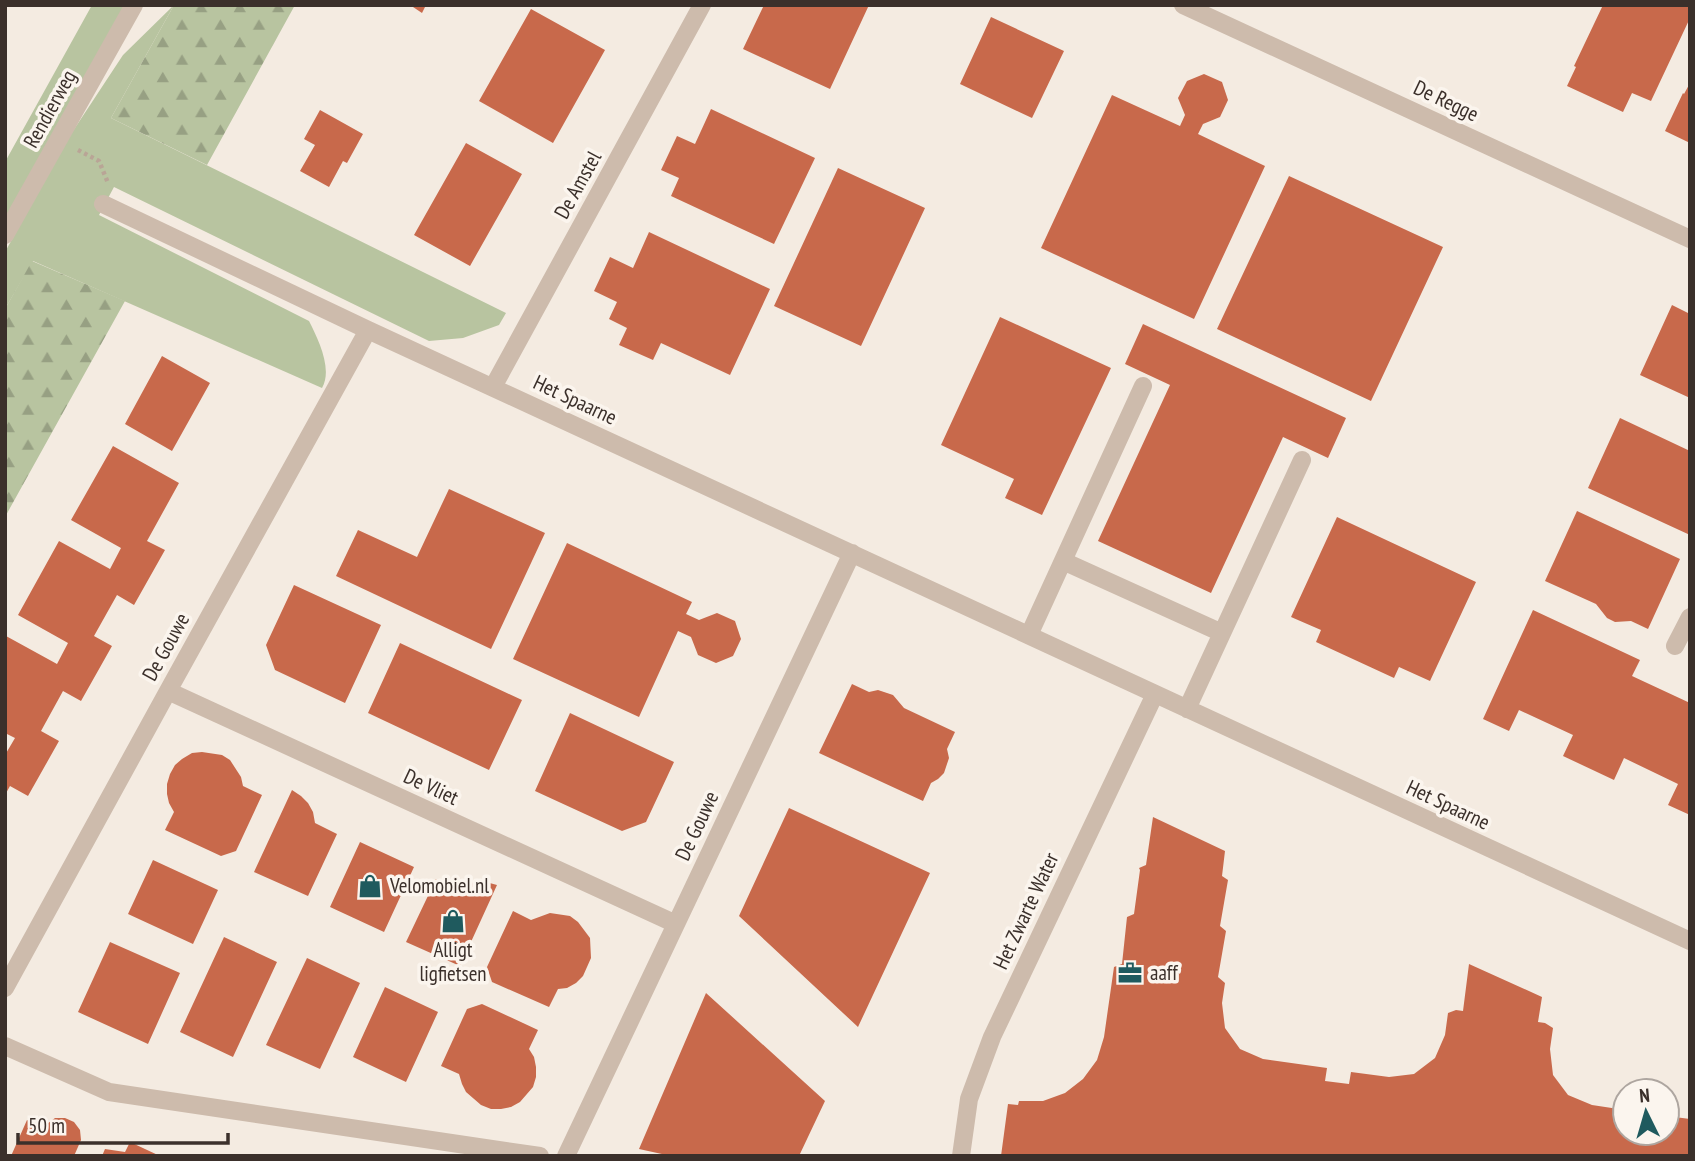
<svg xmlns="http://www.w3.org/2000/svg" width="1695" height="1161" font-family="'PT Sans Narrow',sans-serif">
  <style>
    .grass { fill: #b8c4a0 }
    .forest { fill: url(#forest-firs) }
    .building { fill: #c8694b }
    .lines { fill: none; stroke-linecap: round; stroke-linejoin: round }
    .path { stroke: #b9a596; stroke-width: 4.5; stroke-dasharray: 3.5 3.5; stroke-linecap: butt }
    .minor { stroke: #cdbbac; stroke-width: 18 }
    .labels { text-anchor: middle; stroke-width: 7; stroke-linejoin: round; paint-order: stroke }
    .street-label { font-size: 21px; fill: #3b302b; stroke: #fbf5ee }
    .poi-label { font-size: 21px; fill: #3b302b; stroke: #fbf5ee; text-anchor: start }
  </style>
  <defs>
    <pattern id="forest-firs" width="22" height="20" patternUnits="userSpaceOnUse" patternTransform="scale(1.75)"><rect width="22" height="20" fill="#b8c4a0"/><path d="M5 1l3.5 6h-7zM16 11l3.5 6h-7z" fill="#97a083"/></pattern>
  </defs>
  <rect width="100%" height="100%" fill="#f4ebe1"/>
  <path class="grass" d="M 92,5 L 125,5 L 5,220 L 5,162 Z
    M 174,5 L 111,118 L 506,313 L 499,325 L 463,338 L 429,341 L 114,187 L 99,215 L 309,321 C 318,339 333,369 322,388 L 33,261 L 5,309 L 5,252 L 67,140 L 123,55 Z"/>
  <path class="forest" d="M 174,5 L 295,5 L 207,165 L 111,118 Z
    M 32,261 L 125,301 L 5,517 L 5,309 Z"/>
  <path class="building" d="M 410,5 L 426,5 L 422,13 Z
    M 764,5 L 869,5 L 830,89 L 743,49 Z
    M 1603,5 L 1690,5 L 1690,18 L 1651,101 L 1632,93 L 1623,112 L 1567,86 L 1576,67 L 1574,66 Z
    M 531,9 L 605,50 L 553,143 L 479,101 Z
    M 991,17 L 1064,51 L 1032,118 L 960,84 Z
    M 1204,74 L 1222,82 L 1228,100 L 1220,117 L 1203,124 L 1198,134 L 1265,166 L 1194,319 L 1041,248 L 1112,95 L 1180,126 L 1185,115 L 1178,98 L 1187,81 Z
    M 1690,83 L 1690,143 L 1665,131 L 1683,93 L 1684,94 Z
    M 711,109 L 815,158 L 774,244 L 671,196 L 679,178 L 661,170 L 677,136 L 695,144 Z
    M 320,110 L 363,134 L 347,163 L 343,161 L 329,187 L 300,171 L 315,145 L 304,139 Z
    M 466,143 L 522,174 L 470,266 L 414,235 Z
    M 838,168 L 925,208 L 861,346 L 774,306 Z
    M 1289,176 L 1443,247 L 1371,401 L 1217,329 Z
    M 649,232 L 770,289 L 730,375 L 661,343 L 653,360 L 619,345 L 627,328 L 609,319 L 617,302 L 594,291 L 610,257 L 633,268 Z
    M 1672,305 L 1690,314 L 1690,398 L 1640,375 Z
    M 1000,317 L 1111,368 L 1042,515 L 1005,498 L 1014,479 L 941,445 Z
    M 1143,324 L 1346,418 L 1328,458 L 1283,437 L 1211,593 L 1098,541 L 1170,385 L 1125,364 Z
    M 162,356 L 210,383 L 172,451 L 125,424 Z
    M 1620,418 L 1690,451 L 1690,535 L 1588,488 Z
    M 113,446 L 179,483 L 147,541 L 165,550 L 134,605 L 117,595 L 94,636 L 112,646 L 81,701 L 63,691 L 41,731 L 59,741 L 28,796 L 10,786 L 5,795 L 5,755 L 15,738 L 5,733 L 5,637 L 6,636 L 57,664 L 68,643 L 18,615 L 59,541 L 110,569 L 121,548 L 71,520 Z
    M 449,489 L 545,533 L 491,649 L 336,576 L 358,530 L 417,557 Z
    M 1577,511 L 1680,559 L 1648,629 L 1631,621 L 1615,622 L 1607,618 L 1596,604 L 1545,581 Z
    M 1337,517 L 1476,582 L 1430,681 L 1399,667 L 1394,678 L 1316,642 L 1321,630 L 1291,617 Z
    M 567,543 L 692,602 L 686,614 L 699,620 L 717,613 L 735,621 L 741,639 L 733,656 L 716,663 L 698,655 L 691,637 L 678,631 L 639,717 L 513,659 Z
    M 294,585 L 381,625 L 345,703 L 275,670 L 266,645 Z
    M 1533,610 L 1640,660 L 1632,676 L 1690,703 L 1690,815 L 1668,805 L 1678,784 L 1624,758 L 1614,780 L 1563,756 L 1573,735 L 1519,710 L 1509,731 L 1483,719 Z
    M 400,643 L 522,700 L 489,770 L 368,713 Z
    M 852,684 L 869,692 L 878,690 L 893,695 L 904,708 L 955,732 L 947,749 L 949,758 L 944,773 L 938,779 L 931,783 L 923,801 L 819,753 Z
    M 570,713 L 674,762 L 646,822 L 622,831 L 535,791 Z
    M 202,752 L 222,755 L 230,760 L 241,777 L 243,786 L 262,795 L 236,851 L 221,856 L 165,830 L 174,812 L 169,803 L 167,794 L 167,784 L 170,774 L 175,765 L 182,759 L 192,753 Z
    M 292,790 L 301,796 L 308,803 L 313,812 L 315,823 L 337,834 L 308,896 L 254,872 Z
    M 789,808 L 930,873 L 858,1027 L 739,916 Z
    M 1153,817 L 1225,851 L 1222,876 L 1228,880 L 1220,926 L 1226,931 L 1218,977 L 1225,983 L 1222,1003 L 1225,1028 L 1240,1049 L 1263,1059 L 1327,1068 L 1325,1081 L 1349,1084 L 1351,1072 L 1389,1077 L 1414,1074 L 1435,1058 L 1445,1035 L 1448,1013 L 1456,1010 L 1463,1011 L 1469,964 L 1542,997 L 1538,1022 L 1545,1023 L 1553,1028 L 1550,1049 L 1553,1075 L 1568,1095 L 1592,1105 L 1625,1110 L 1625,1133 L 1667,1133 L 1667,1116 L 1690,1119 L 1690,1156 L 1001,1156 L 1008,1104 L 1018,1105 L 1019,1101 L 1043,1101 L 1065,1093 L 1083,1079 L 1097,1060 L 1104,1037 L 1114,967 L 1122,964 L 1127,917 L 1134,914 L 1140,870 L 1139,868 L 1146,865 Z
    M 360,842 L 414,867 L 384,932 L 330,907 Z
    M 153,860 L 218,890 L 193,944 L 128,914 Z
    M 436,879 L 457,890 L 466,884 L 476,882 L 486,882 L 497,885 L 460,966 L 406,942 Z
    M 513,911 L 531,920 L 550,913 L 570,916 L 578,922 L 590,938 L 591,958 L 583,976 L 576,983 L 567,988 L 558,989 L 549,1007 L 492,982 L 487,967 Z
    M 224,937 L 277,962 L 233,1057 L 180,1032 Z
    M 110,942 L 180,973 L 148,1044 L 78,1012 Z
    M 307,958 L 360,983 L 320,1069 L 266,1045 Z
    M 385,987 L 438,1012 L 406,1082 L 353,1057 Z
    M 706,993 L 825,1101 L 799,1156 L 671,1156 L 639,1149 Z
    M 482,1004 L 538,1030 L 529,1049 L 534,1057 L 536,1067 L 536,1077 L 533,1087 L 520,1102 L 511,1107 L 501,1109 L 491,1109 L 481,1105 L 466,1092 L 462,1084 L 459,1074 L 441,1066 L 467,1009 Z
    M 55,1118 L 65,1118 L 74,1122 L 80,1130 L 81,1140 L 74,1156 L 11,1156 L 27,1120 L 45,1128 L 47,1124 Z
    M 130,1142 L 160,1156 L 102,1156 L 105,1149 L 125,1152 Z"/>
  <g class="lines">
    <path class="path" d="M 78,150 L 99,161 L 108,183"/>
    <path class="minor" d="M 1183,5 L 1690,239
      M 103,204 L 368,330 L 1690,941
      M 5,235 L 134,5
      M 493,387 L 702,5
      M 1063,561 L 1222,633
      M 1029,635 L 1143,386
      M 1675,646 L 1690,617
      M 168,691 L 676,924
      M 1187,709 L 1302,460
      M 5,988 L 168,691 L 368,330
      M 5,1046 L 109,1092 L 540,1156
      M 566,1156 L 852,553
      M 961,1156 L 969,1099 L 992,1037 L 1155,694"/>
  </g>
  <defs>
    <g id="shop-bare" transform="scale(1.89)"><path d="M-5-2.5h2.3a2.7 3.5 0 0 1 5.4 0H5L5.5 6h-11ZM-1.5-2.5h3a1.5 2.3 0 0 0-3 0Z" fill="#1f5a5e" stroke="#fbf5ee" stroke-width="2.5" paint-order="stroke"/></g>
    <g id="office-bare" transform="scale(1.89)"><path d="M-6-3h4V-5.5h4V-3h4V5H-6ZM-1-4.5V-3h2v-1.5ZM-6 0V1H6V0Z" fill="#1f5a5e" stroke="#fbf5ee" stroke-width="2.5" paint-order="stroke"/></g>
  </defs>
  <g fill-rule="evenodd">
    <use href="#shop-bare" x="370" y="886"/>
    <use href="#shop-bare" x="453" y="921"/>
    <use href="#office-bare" x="1130" y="973"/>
  </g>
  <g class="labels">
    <g class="street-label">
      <text transform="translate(1446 101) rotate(25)" y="7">De Regge</text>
      <text transform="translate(50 109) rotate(-61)" y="7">Rendierweg</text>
      <text transform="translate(578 185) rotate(-61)" y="7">De Amstel</text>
      <text transform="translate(575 400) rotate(25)" y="7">Het Spaarne</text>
      <text transform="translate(166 647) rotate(-61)" y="7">De Gouwe</text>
      <text transform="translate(431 787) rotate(25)" y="7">De Vliet</text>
      <text transform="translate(1448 805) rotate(25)" y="7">Het Spaarne</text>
      <text transform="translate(697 826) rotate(-65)" y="7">De Gouwe</text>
      <text transform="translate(1026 911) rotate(-65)" y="7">Het Zwarte Water</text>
    </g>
    <g class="poi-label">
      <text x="390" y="893">Velomobiel.nl</text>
      <text x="453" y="957" text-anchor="middle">Alligt<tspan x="453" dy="24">ligfietsen</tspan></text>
      <text x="1150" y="980">aaff</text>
    </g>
  </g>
  <rect width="1695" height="1161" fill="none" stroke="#3b302b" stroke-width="14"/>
  <g transform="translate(1646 1112) rotate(355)"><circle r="33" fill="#fbf5ee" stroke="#aea6a0" stroke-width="2"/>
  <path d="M0-5L12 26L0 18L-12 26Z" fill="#1f5a5e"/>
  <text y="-10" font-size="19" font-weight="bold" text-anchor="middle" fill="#3b302b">N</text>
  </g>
  <path d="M18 1133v10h210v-10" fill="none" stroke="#3b302b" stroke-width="3.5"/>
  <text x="28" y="1133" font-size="21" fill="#3b302b" stroke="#fbf5ee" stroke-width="5" paint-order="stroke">50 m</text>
</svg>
